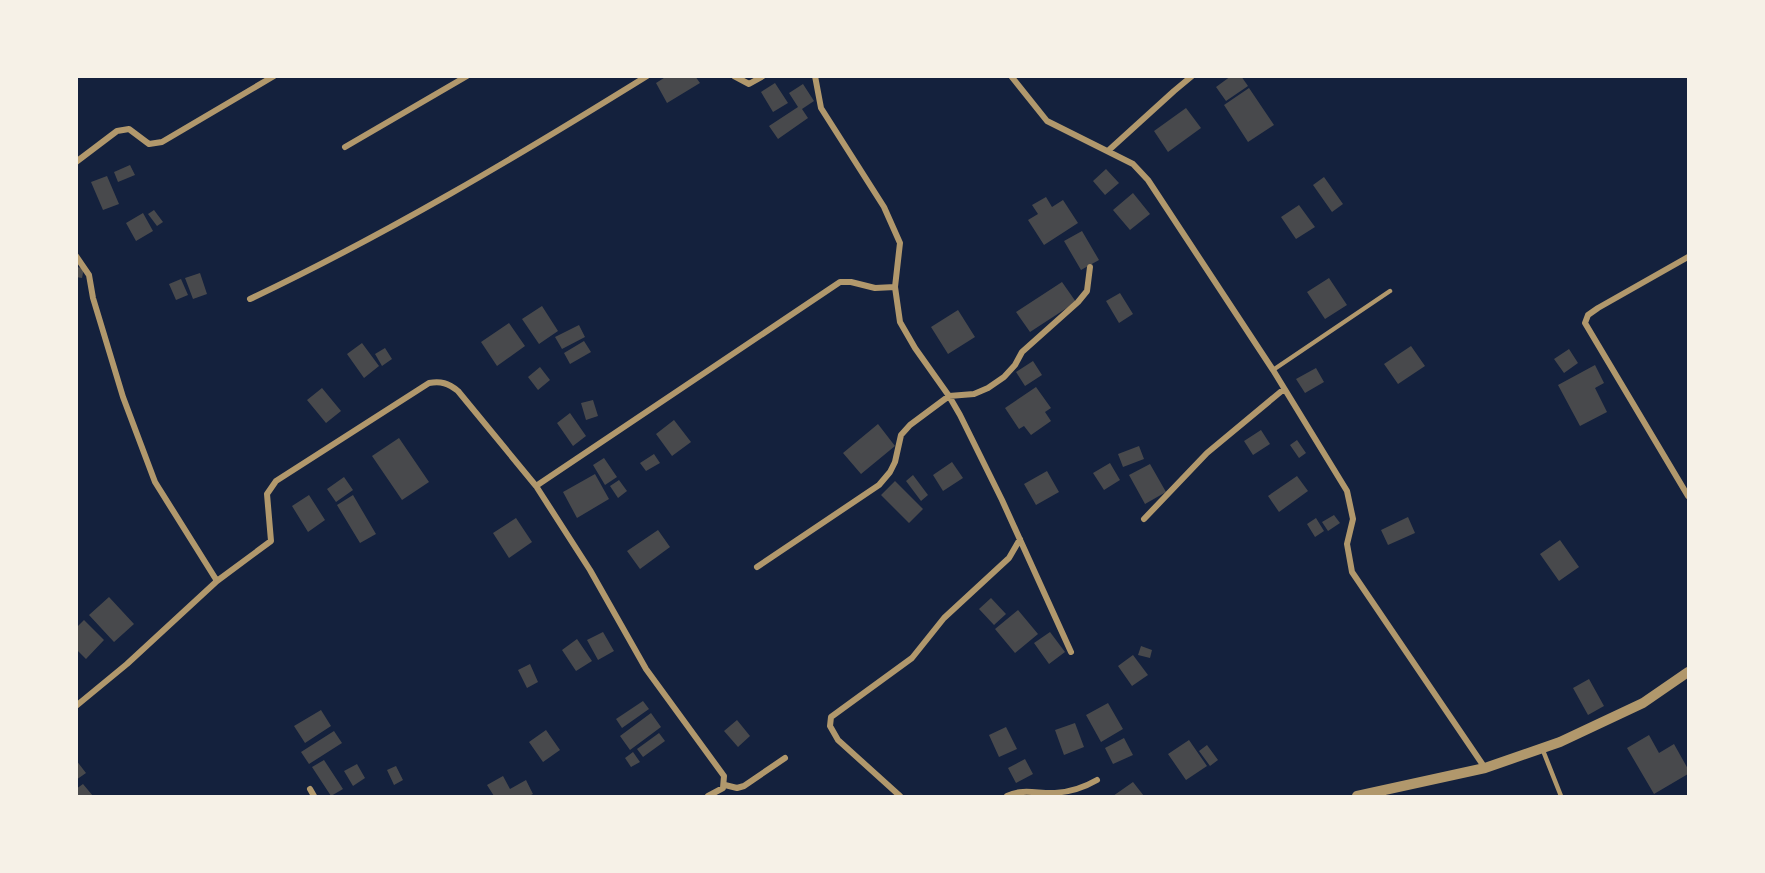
<svg xmlns="http://www.w3.org/2000/svg" width="1765" height="873" font-family="'DM Sans',sans-serif">
  <style>
    .building { fill: #48494c }
    .lines { fill: none; stroke-linecap: round; stroke-linejoin: round }
    .service { stroke: #b1986c; stroke-width: 4.5 }
    .minor { stroke: #b1986c; stroke-width: 6 }
    .tertiary { stroke: #b1986c; stroke-width: 10 }
  </style>
  <rect width="100%" height="100%" fill="#14213d"/>
  <path class="building" d="M 667,76 L 695,76 L 700,83 L 667,103 L 656,83 Z
    M 1231,76 L 1241,76 L 1248,86 L 1226,101 L 1216,87 Z
    M 775,83 L 788,103 L 773,112 L 761,92 Z
    M 803,84 L 814,101 L 802,109 L 808,118 L 778,139 L 769,126 L 798,107 L 789,93 Z
    M 1249,88 L 1274,125 L 1248,142 L 1224,105 Z
    M 1186,108 L 1201,128 L 1168,152 L 1154,131 Z
    M 130,165 L 135,175 L 118,182 L 114,172 Z
    M 1106,169 L 1119,183 L 1105,195 L 1093,181 Z
    M 107,176 L 119,204 L 103,210 L 91,182 Z
    M 1324,177 L 1343,204 L 1332,212 L 1313,185 Z
    M 1133,193 L 1150,214 L 1130,230 L 1113,210 Z
    M 1046,197 L 1052,207 L 1063,200 L 1078,223 L 1044,245 L 1028,220 L 1038,214 L 1032,205 Z
    M 1299,205 L 1315,227 L 1296,239 L 1281,217 Z
    M 154,210 L 163,222 L 157,226 L 148,214 Z
    M 143,213 L 153,231 L 136,241 L 126,223 Z
    M 1082,231 L 1099,260 L 1081,270 L 1064,241 Z
    M 76,267 L 84,268 L 82,278 L 76,277 Z
    M 200,273 L 207,294 L 193,299 L 185,278 Z
    M 1329,278 L 1347,305 L 1325,319 L 1307,292 Z
    M 181,279 L 188,295 L 176,300 L 169,284 Z
    M 1062,282 L 1076,302 L 1030,332 L 1016,312 Z
    M 1120,293 L 1133,314 L 1119,323 L 1106,301 Z
    M 542,306 L 558,331 L 539,344 L 522,319 Z
    M 958,310 L 975,337 L 948,354 L 931,327 Z
    M 509,323 L 525,346 L 497,366 L 481,342 Z
    M 579,325 L 585,337 L 562,349 L 555,337 Z
    M 584,341 L 591,352 L 570,364 L 564,353 Z
    M 362,343 L 379,366 L 364,378 L 347,354 Z
    M 1411,346 L 1425,366 L 1398,384 L 1384,364 Z
    M 385,348 L 392,359 L 382,366 L 375,354 Z
    M 1569,349 L 1578,363 L 1564,373 L 1554,359 Z
    M 1033,361 L 1042,375 L 1025,386 L 1016,372 Z
    M 1595,365 L 1604,383 L 1595,388 L 1607,412 L 1580,426 L 1558,385 Z
    M 540,367 L 550,380 L 538,390 L 528,377 Z
    M 1316,368 L 1324,382 L 1305,393 L 1296,379 Z
    M 1036,387 L 1051,408 L 1045,412 L 1051,421 L 1031,435 L 1024,426 L 1019,429 L 1005,408 Z
    M 322,388 L 341,411 L 326,423 L 307,400 Z
    M 593,400 L 598,416 L 586,420 L 581,403 Z
    M 570,413 L 586,436 L 573,446 L 557,423 Z
    M 674,420 L 691,442 L 672,456 L 656,434 Z
    M 878,424 L 895,446 L 861,474 L 843,453 Z
    M 1261,430 L 1270,444 L 1253,455 L 1244,441 Z
    M 399,438 L 429,482 L 402,500 L 372,456 Z
    M 1297,440 L 1306,453 L 1299,458 L 1290,445 Z
    M 1139,446 L 1144,459 L 1123,467 L 1118,454 Z
    M 654,454 L 660,463 L 646,471 L 640,463 Z
    M 604,458 L 617,477 L 605,485 L 593,465 Z
    M 952,462 L 963,478 L 943,491 L 933,475 Z
    M 1110,463 L 1120,480 L 1104,490 L 1093,473 Z
    M 1150,464 L 1166,492 L 1145,504 L 1129,475 Z
    M 1047,471 L 1059,492 L 1036,505 L 1024,484 Z
    M 595,474 L 609,499 L 577,518 L 563,492 Z
    M 913,475 L 928,495 L 921,501 L 906,481 Z
    M 1297,476 L 1308,491 L 1279,512 L 1268,496 Z
    M 344,477 L 353,490 L 336,502 L 327,489 Z
    M 619,480 L 627,491 L 618,498 L 610,486 Z
    M 895,481 L 923,509 L 909,523 L 881,495 Z
    M 309,495 L 325,520 L 308,532 L 292,506 Z
    M 353,495 L 376,534 L 360,543 L 337,505 Z
    M 1334,515 L 1340,523 L 1328,531 L 1322,522 Z
    M 1408,517 L 1415,533 L 1388,545 L 1381,530 Z
    M 516,518 L 532,542 L 509,558 L 493,533 Z
    M 1316,518 L 1324,531 L 1315,537 L 1307,524 Z
    M 658,530 L 670,547 L 640,569 L 627,551 Z
    M 1560,540 L 1579,567 L 1559,581 L 1540,554 Z
    M 109,597 L 134,624 L 114,642 L 89,615 Z
    M 991,598 L 1006,614 L 994,625 L 979,609 Z
    M 1018,610 L 1038,634 L 1015,653 L 995,629 Z
    M 84,620 L 104,640 L 86,659 L 76,649 L 76,628 Z
    M 603,632 L 614,651 L 598,660 L 587,640 Z
    M 1050,632 L 1065,652 L 1049,664 L 1034,643 Z
    M 577,639 L 592,661 L 576,671 L 562,650 Z
    M 1141,646 L 1152,650 L 1150,658 L 1138,655 Z
    M 1133,655 L 1148,675 L 1132,686 L 1118,666 Z
    M 530,664 L 538,682 L 527,688 L 518,670 Z
    M 1589,679 L 1604,706 L 1588,715 L 1573,688 Z
    M 643,701 L 649,709 L 622,728 L 616,719 Z
    M 1108,703 L 1123,729 L 1101,742 L 1086,715 Z
    M 321,710 L 331,726 L 305,743 L 294,726 Z
    M 651,713 L 661,727 L 630,750 L 620,736 Z
    M 737,720 L 750,736 L 738,747 L 724,731 Z
    M 1075,723 L 1084,747 L 1064,755 L 1055,730 Z
    M 1006,727 L 1017,749 L 999,757 L 989,735 Z
    M 546,730 L 560,750 L 543,762 L 529,742 Z
    M 334,731 L 342,743 L 309,764 L 301,752 Z
    M 659,733 L 665,741 L 643,757 L 637,749 Z
    M 1649,735 L 1659,753 L 1674,744 L 1688,769 L 1688,774 L 1654,794 L 1627,748 Z
    M 1124,738 L 1133,755 L 1113,764 L 1105,748 Z
    M 1189,740 L 1207,766 L 1186,780 L 1168,754 Z
    M 1207,745 L 1218,760 L 1210,766 L 1199,751 Z
    M 633,752 L 640,762 L 631,767 L 625,758 Z
    M 1025,759 L 1033,774 L 1016,783 L 1008,768 Z
    M 76,760 L 86,773 L 76,780 Z
    M 324,760 L 343,789 L 331,796 L 312,767 Z
    M 357,764 L 365,778 L 353,786 L 344,771 Z
    M 396,766 L 403,780 L 394,785 L 387,770 Z
    M 503,776 L 510,789 L 526,780 L 533,794 L 529,796 L 494,796 L 487,785 Z
    M 1133,782 L 1144,796 L 1113,796 Z
    M 83,784 L 93,796 L 76,796 L 76,789 Z"/>
  <g class="lines">
    <path class="service" d="M 1273,370 L 1390,291
      M 1542,748 L 1561,796"/>
    <path class="minor" d="M 734,76 L 749,84 L 763,76
      M 815,76 L 821,108 L 884,207 L 900,243 L 895,287 L 900,322 L 915,348 L 949,396 L 960,415 L 1002,500 L 1071,652
      M 1011,76 L 1047,121 L 1133,164 L 1148,180 L 1273,370 L 1347,491 L 1353,519 L 1347,544 L 1352,572 L 1485,768
      M 345,147 L 467,76
      M 1109,150 L 1174,91 L 1192,76
      M 76,162 L 117,131 L 129,129 L 149,144 L 162,142 L 274,76
      M 76,256 L 89,275 L 93,298 L 123,397 L 155,482 L 217,581
      M 1688,257 L 1598,308 L 1588,315 L 1585,323 L 1688,496
      M 250,299 C 387,234 518,156 647,76
      M 536,486 L 840,282 L 851,282 L 875,288 L 895,287
      M 1144,519 L 1207,453 L 1284,389
      M 757,567 L 879,485 L 890,472 L 895,462 L 901,435 L 910,425 L 949,396 L 974,394 L 988,388 L 1004,377 L 1015,365 L 1022,352 L 1078,302 L 1087,291 L 1090,267
      M 76,706 L 127,664 L 217,581 L 271,541 L 267,494 L 276,481 L 429,383 C 441,381 448,383 458,391 L 536,486 L 590,570 L 646,669 L 724,776 L 723,788 L 708,796
      M 725,785 L 737,788 L 744,786 L 785,758
      M 310,789 L 314,796
      M 900,796 L 838,740 L 830,726 L 831,717 L 912,658 L 944,618 L 1009,558 L 1020,539
      M 1007,796 C 1024,788 1038,794 1055,793 C 1070,792 1085,787 1097,780"/>
    <path class="tertiary" d="M 1357,796 L 1485,768 L 1560,742 L 1643,703 L 1688,672"/>
  </g>
  <rect width="1765" height="873" fill="none" stroke="#f6f1e7" stroke-width="156"/>
</svg>
